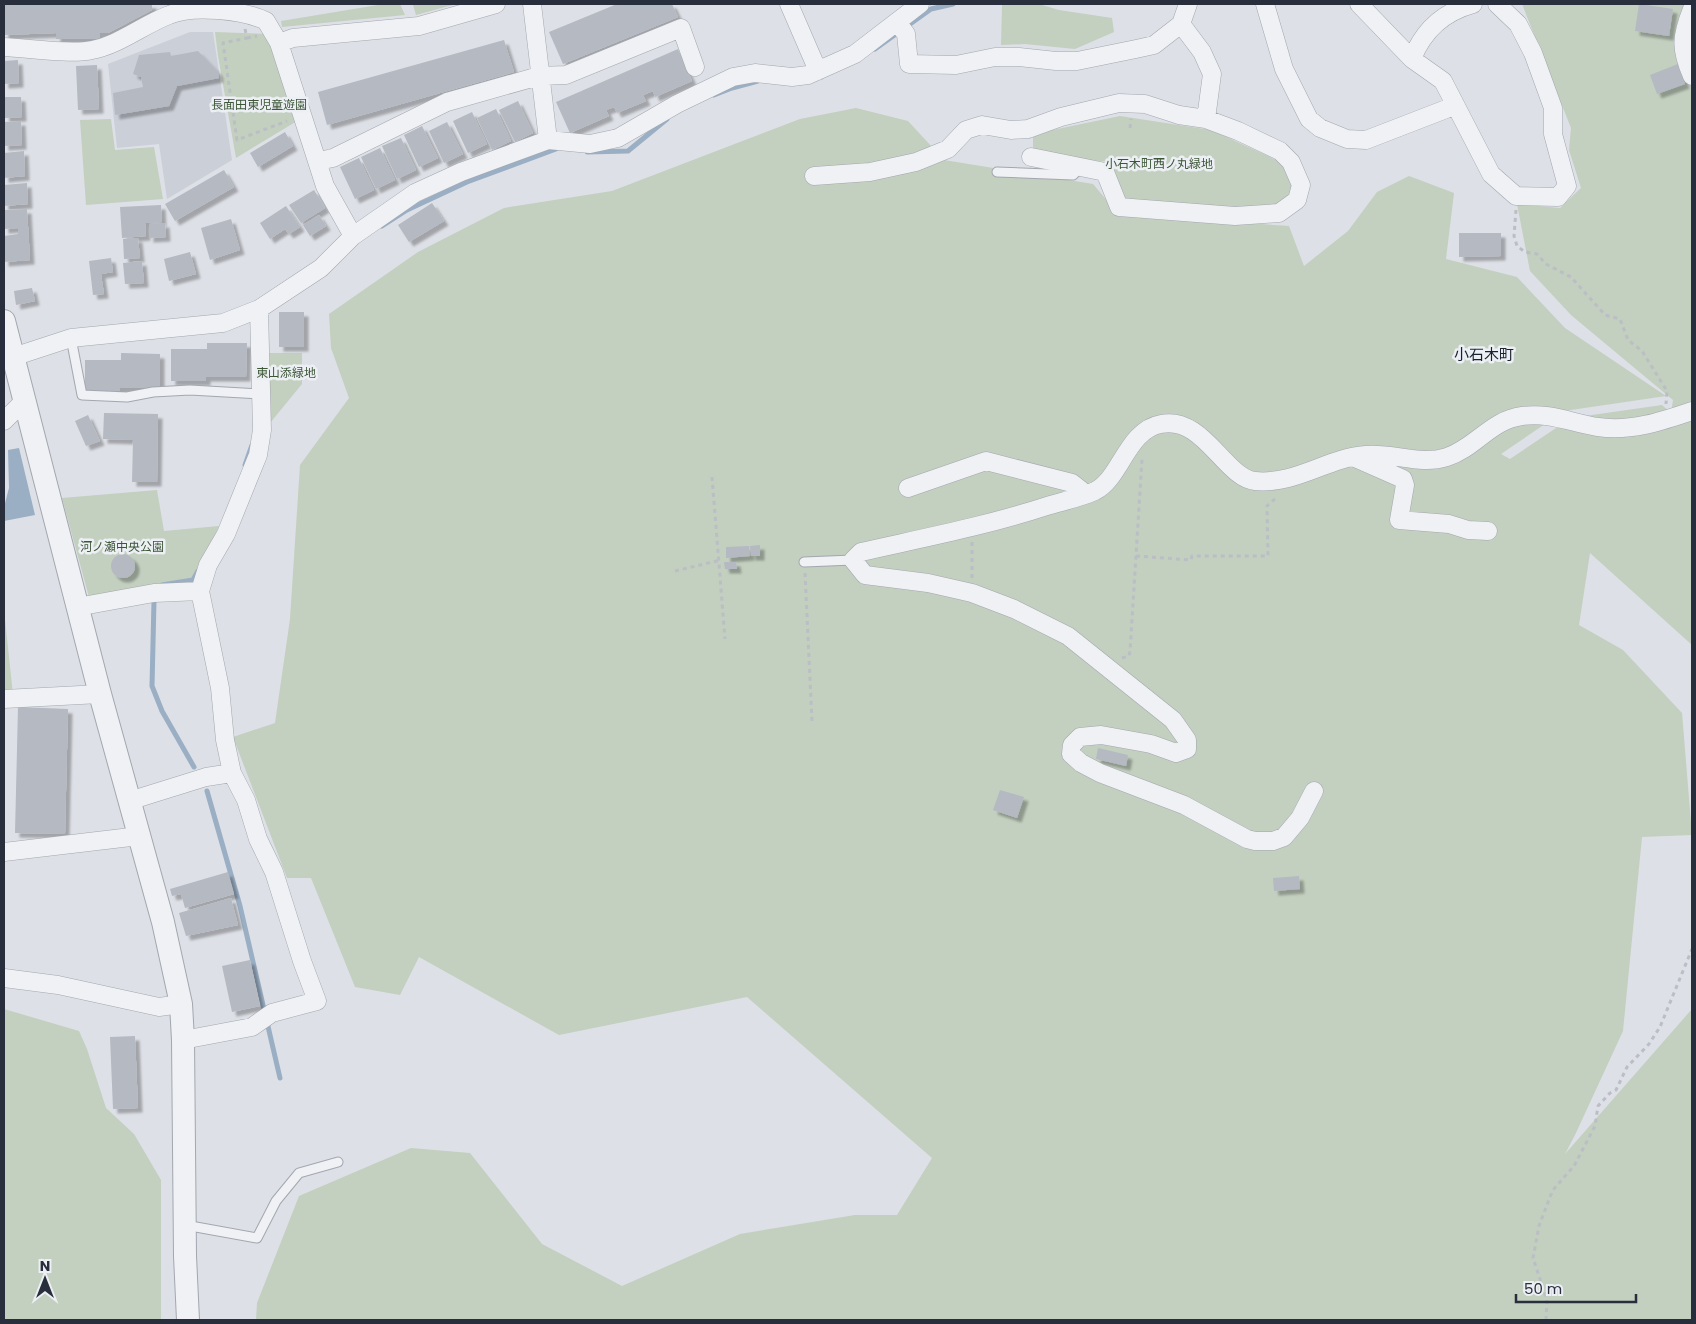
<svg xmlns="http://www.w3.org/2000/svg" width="1696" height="1324" font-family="Poppins,'Noto Sans JP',sans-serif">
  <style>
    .built { fill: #cbcfd7 }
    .green { fill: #c3cfbf }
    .water { fill: #9aaec4 }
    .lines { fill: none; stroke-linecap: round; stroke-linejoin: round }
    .stream { stroke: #9aaec4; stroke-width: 5 }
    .building { fill: #b5b9c2; filter: url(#shadow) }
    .service-casing { stroke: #a3a7af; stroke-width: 11 }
    .minor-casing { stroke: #a3a7af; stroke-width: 19 }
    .tertiary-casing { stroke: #a3a7af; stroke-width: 24 }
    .path { stroke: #bbbec4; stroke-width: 3; stroke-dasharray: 4 4; stroke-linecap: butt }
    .service { stroke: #eff1f4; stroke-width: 9 }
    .minor { stroke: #eff1f4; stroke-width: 18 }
    .tertiary { stroke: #eff1f4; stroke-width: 22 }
    .labels { text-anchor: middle; stroke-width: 5; stroke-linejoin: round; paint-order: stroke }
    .park-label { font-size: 12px; fill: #3c5636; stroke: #eceff4 }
    .quarter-label { font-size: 15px; fill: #1a202c; stroke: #eceff4 }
  </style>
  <defs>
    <filter id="shadow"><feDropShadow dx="4.5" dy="4.5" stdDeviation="1" flood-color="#0004"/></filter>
  </defs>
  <rect width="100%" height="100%" fill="#dde0e6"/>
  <path class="built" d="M 190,32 L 213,32 L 232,160 L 167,199 L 159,144 L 117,148 L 108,64 Z"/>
  <path class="green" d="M 384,4 L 400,4 L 405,15 L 282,27 L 281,21 Z
    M 415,4 L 456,4 L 416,15 L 413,5 Z
    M 1522,4 L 1692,4 L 1692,645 L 1590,553 L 1579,625 L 1623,650 L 1682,713 L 1692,835 L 1642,837 L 1623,1031 L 1575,1135 L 1565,1154 L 1692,1009 L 1692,1320 L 256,1320 L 257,1303 L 299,1196 L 411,1148 L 470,1153 L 542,1244 L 622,1286 L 740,1234 L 855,1215 L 897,1215 L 932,1158 L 747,997 L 559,1035 L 419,957 L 400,995 L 355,987 L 311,878 L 287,878 L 233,737 L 275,723 L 290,619 L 300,465 L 349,398 L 331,348 L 329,314 L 418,252 L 504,208 L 612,191 L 800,119 L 856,108 L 908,121 L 944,160 L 1093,184 L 1114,209 L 1143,216 L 1289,226 L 1304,266 L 1348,231 L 1377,192 L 1409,176 L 1454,193 L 1446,259 L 1517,277 L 1565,328 L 1666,396 L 1564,411 L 1501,454 L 1510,459 L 1571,418 L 1662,405 L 1671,413 L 1673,400 L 1571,315 L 1530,271 L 1517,204 L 1560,208 L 1581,188 L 1569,150 L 1571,128 Z
    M 1002,5 L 1042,5 L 1059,10 L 1112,18 L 1114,32 L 1075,49 L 1025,44 L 1001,45 Z
    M 215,32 L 268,34 L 297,121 L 236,158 L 218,56 Z
    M 1120,116 L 1211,130 L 1268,156 L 1283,164 L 1292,182 L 1292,196 L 1274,208 L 1225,210 L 1124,202 L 1112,162 L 1063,158 L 1033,152 L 1033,134 Z
    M 111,119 L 115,150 L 154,147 L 163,199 L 86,205 L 80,120 Z
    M 269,353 L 302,353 L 302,384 L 270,423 Z
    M 157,490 L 164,531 L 219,526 L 191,585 L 89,597 L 62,498 Z
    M 4,610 L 13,695 L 4,695 Z
    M 4,1009 L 79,1031 L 87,1049 L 106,1108 L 134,1134 L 161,1180 L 161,1320 L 4,1320 Z"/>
  <path class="water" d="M 19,448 L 35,515 L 4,521 L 4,507 L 9,488 L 8,450 Z"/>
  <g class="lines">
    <path class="stream" d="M 875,49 L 931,9 L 953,4
      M 714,95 L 732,88 L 758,81
      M 587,152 L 628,151 L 667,119
      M 382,226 L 407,210 L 467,182 L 556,149
      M 245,465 L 252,445
      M 162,585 L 193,580 L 198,571
      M 154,601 L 152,686 L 162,711 L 194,767
      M 207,791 L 240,906 L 280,1078"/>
  </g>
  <path class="building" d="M 4,4 L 152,4 L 152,10 L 108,33 L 100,33 L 100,39 L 56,39 L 56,33 L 4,35 Z
    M 617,4 L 672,4 L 678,17 L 563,64 L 549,32 Z
    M 1639,4 L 1673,9 L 1669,36 L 1635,31 Z
    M 504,40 L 514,72 L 327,125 L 318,92 Z
    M 678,49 L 692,81 L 655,97 L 653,91 L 643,95 L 646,101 L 617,113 L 614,107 L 606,110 L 609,116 L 570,133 L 556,102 Z
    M 198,51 L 218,72 L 219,78 L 177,86 L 169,106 L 115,115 L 113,93 L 143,87 L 141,77 L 133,74 L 139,55 L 170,52 L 171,56 Z
    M 18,60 L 19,83 L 4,84 L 4,61 Z
    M 1678,64 L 1685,84 L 1657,94 L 1650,75 Z
    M 97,65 L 99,109 L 78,110 L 76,66 Z
    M 4,97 L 21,97 L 22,117 L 5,118 Z
    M 518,101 L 533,133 L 515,142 L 499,110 Z
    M 496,109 L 511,141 L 492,150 L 477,118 Z
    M 472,112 L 487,144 L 468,153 L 453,121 Z
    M 21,121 L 22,145 L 4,146 L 4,122 Z
    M 447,122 L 463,154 L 444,163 L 429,131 Z
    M 422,126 L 438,158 L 419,167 L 404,135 Z
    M 285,132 L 293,146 L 258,167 L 250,153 Z
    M 401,138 L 416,170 L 397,179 L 382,146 Z
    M 380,148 L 395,180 L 376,189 L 361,157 Z
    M 24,151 L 25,176 L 4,178 L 4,153 Z
    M 359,158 L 374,190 L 355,199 L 340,167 Z
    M 224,170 L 234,187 L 175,221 L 165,204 Z
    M 27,183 L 28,204 L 4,206 L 4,185 Z
    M 314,190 L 325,208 L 301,223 L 289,205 Z
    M 432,203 L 444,221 L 409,242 L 398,225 Z
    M 161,205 L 162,222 L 145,223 L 146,236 L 122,238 L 120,207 Z
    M 286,206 L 300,227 L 289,234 L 285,229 L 270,239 L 260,223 Z
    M 27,209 L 30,260 L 4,262 L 4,236 L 18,234 L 18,228 L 4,229 L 4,210 Z
    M 319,215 L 326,226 L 310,236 L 303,225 Z
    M 231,219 L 240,250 L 210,260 L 201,228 Z
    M 165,223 L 166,237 L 149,238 L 149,224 Z
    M 1459,233 L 1501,233 L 1501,256 L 1459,257 Z
    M 138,238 L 140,258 L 124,259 L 123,239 Z
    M 190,252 L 196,274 L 169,281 L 164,259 Z
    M 111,258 L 113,272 L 101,274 L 104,294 L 93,295 L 89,261 Z
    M 142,261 L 144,283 L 125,284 L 123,263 Z
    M 32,288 L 35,301 L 16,305 L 14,291 Z
    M 279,312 L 304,312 L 304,347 L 279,347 Z
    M 207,343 L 247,343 L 246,377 L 206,377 L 206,381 L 171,381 L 171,349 L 207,349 Z
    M 121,353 L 160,354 L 160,388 L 120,388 L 120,391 L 85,391 L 85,360 L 121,360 Z
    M 104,413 L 158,414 L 157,482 L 132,482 L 133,440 L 103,439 Z
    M 88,415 L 100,441 L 86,446 L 75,421 Z
    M 760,545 L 760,556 L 751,556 L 750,546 Z
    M 749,546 L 750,556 L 726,558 L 726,547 Z
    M111 566a12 12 0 1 1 24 0a12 12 0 1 1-24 0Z
    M 724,562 L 736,562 L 737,569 L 725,569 Z
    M 18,707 L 68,709 L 65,834 L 15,833 Z
    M 1098,748 L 1128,755 L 1126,766 L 1096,759 Z
    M 1000,790 L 1024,797 L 1017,818 L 993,810 Z
    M 228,872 L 234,894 L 185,908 L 181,894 L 172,896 L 170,889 Z
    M 1299,876 L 1300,889 L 1274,891 L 1273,878 Z
    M 231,898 L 238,925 L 186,936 L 179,913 Z
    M 250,960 L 260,1006 L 232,1012 L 222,966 Z
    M 135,1036 L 138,1108 L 113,1109 L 110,1037 Z"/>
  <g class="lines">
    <g class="service-casing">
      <path id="service" d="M 997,172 L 1073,175 L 1081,167
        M 71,338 L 82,395 L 127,397 L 153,392 L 190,390 L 260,394
        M 804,562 L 853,560
        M 185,1225 L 257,1238 L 276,1201 L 299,1173 L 338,1162"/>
    </g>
    <g class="minor-casing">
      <path id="minor" d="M 532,4 L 548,140
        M 789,4 L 818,71
        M 1265,4 L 1284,69 L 1309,119 L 1320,128 L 1347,139 L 1366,140 L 1454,106
        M 1359,4 L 1412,59 L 1443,81 L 1491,174 L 1516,196 L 1558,197 L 1567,186 L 1553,134 L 1553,108 L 1533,53 L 1518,24 L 1497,4
        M 1692,9 C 1681,37 1680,48 1692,76
        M 897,22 L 906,34 L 909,64 L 956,65 L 995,57 L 1019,57 L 1056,61 L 1077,61 L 1136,49 L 1154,45 L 1181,24 L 1188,4
        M 1181,24 L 1202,52 L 1212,74 L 1206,119
        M 279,43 L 293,38 L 419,26 L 496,4
        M 4,47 C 28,48 71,55 92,50 C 119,45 143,25 169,15 C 193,5 243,10 266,21 L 279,43 L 325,186 L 353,236
        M 1412,59 C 1423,31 1443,12 1473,4
        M 318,161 L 333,158 L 447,102 L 539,76 L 566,75 L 681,28 L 695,67
        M 814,176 L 870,172 L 916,162 L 948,149 L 966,130 L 982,125 L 1011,130 L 1028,129 L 1061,117 L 1119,103 L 1145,104 L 1179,115 L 1206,119 L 1238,131 L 1280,151 L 1291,162 L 1301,185 L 1297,200 L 1279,213 L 1235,216 L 1119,207 L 1105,172 L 1031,157
        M 13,357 L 71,338 L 223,323 L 259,309 L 321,268 L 353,236 L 415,193 L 461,172 L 548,140 L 590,144 L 618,138 L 677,104 L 733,77 L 755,73 L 792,77 L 808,75 L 855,54 L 920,4
        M 4,421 L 24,401
        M 1353,457 L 1403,479 L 1405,485 L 1399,520 L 1449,524 L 1468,530 L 1488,531
        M 908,488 L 986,461 L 1072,483 L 1086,494
        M 77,607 L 154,593 L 200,591
        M 4,699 L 100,694
        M 1314,791 L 1300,818 L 1284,837 L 1273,841 L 1255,841 L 1247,839 L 1184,805 L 1100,773 L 1081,763 L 1071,754 L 1072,745 L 1080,737 L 1101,735 L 1151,744 L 1176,753 L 1187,749 L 1187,740 L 1173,720 L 1068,636 L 1014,609 L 972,593 L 928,583 L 865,575 L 853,560 L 861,552 C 923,538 986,526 1047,506 C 1063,501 1080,498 1095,491 C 1121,478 1127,430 1161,424 C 1203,415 1225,478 1255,481 C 1295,485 1327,458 1365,455 C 1393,452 1420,466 1447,457 C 1475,448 1491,420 1522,416 C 1549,412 1572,423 1598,427 C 1630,432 1663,421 1692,411
        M 129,801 L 206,777 L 232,773
        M 4,852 L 131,837
        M 4,978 L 58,985 L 159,1007 L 181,1004
        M 183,1040 L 252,1027 L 272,1013 L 317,1001 L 302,961 L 274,872 L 258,839 L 246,800 L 232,773 L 225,740 L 220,688 L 200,591 L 208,565 L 226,534 L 258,455 L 262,430 L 259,309"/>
    </g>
    <g class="tertiary-casing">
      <path id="tertiary" d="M 4,321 L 100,694 L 163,922 L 181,1004 L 183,1040 L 185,1256 L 188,1320"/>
    </g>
    <path class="path" d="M 245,29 L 247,38 L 223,43 L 237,140 L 287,121
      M 247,38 L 257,36
      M 1130,128 L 1131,119
      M 1516,210 L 1514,236 L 1517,246 L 1525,252 L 1537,254 L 1546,264 L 1571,277 L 1605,315 L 1620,319 L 1628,340 L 1642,351 L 1667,391 L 1666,404
      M 712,477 L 725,639
      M 972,542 L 972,578
      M 1136,556 L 1191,560 L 1192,556 L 1268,556 L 1267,506 L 1277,497
      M 675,571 L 721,560
      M 805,573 L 812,722
      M 1122,658 L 1129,656 L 1130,651 L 1142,459
      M 1546,1320 L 1547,1300 L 1533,1258 L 1539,1226 L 1550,1197 L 1553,1190 L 1574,1166 L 1595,1126 L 1598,1106 L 1610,1093 L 1616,1090 L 1627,1067 L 1649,1044 L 1660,1027 L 1692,949"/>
    <use href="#service" class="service"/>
    <use href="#minor" class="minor"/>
    <use href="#tertiary" class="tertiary"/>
  </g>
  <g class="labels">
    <g class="park-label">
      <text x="259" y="109">長面田東児童遊園</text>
      <text x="1159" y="168">小石木町西ノ丸緑地</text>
      <text x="286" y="377">東山添緑地</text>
      <text x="122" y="551">河ノ瀬中央公園</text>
    </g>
    <g class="quarter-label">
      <text x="1484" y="360">小石木町</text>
    </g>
  </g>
  <rect width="1696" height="1324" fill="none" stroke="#282e3b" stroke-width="10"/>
  <g transform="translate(45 1279)" stroke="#eceff4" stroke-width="4" paint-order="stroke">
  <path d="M0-4L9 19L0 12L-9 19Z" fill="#282e3b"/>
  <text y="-8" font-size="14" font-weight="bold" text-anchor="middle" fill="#282e3b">N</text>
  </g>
  <path d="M1516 1294v8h120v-8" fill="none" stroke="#282e3b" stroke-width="2.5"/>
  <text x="1524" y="1294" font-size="15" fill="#282e3b" stroke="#eceff4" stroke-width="4" paint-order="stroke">50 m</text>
</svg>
